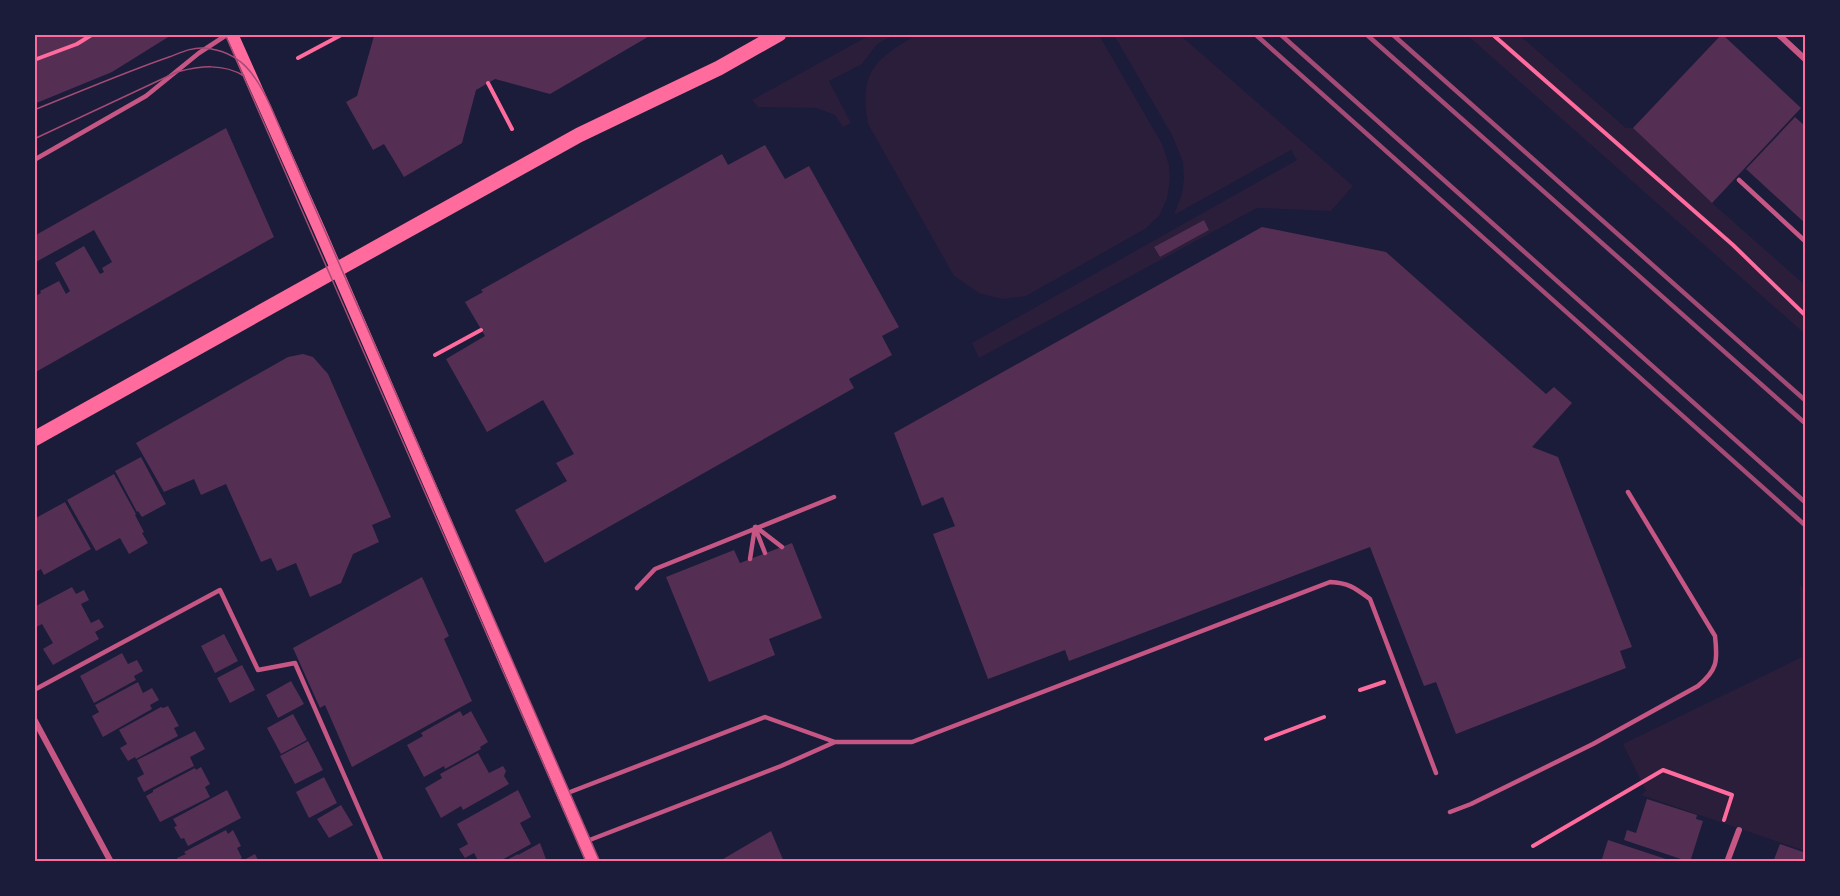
<svg xmlns="http://www.w3.org/2000/svg" width="1840" height="896" font-family="Rubik,sans-serif">
  <style>
    .green { fill: #2a1e3b; fill-rule: evenodd }
    .building { fill: #542f53 }
    .lines { fill: none; stroke-linecap: round; stroke-linejoin: round }
    .path { stroke: #ff6b9d; stroke-width: 4 }
    .service { stroke: #c65784; stroke-width: 4.5 }
    .minor { stroke: #c65784; stroke-width: 6 }
    .secondary { stroke: #ff6b9d; stroke-width: 12 }
    .primary { stroke: #ff6b9d; stroke-width: 15 }
    .tram { stroke: #a44b75; stroke-width: 1.5 }
    .rail { stroke: #a44b75; stroke-width: 4.5 }
    .neatline { fill: none; stroke: #ff6b9d; stroke-width: 2 }
  </style>
  <rect width="100%" height="100%" fill="#1b1b3a"/>
  <path class="green" d="M 870,35 L 894,35 L 877,44 L 862,64 L 829,81 L 851,123 L 843,127 L 835,115 L 816,108 L 758,107 L 752,100 Z
    M 917,35 L 1099,35 L 1162,144 L 1169,165 L 1170,179 L 1167,199 L 1159,216 L 1145,229 L 1026,296 L 1002,299 L 979,293 L 954,276 L 868,124 C 859,73 874,59 917,35 Z
    M 1114,35 L 1180,35 L 1353,186 L 1331,211 L 1257,208 L 979,358 L 972,343 L 1297,160 L 1291,150 L 1174,215 L 1182,194 L 1184,179 L 1183,162 L 1173,137 ZM 1204,220 L 1209,230 L 1160,257 L 1154,247 Z
    M 1467,35 L 1519,35 L 1626,128 L 1633,128 L 1712,203 L 1805,285 L 1805,334 Z
    M 1800,585 L 1805,590 L 1805,851 L 1641,795 L 1646,791 L 1623,744 L 1802,657 Z"/>
  <path class="building" d="M 34,34 L 173,34 L 112,72 L 34,104 Z
    M 373,34 L 653,34 L 550,94 L 495,79 L 476,90 L 462,143 L 404,177 L 384,144 L 373,150 L 346,102 L 357,96 L 374,36 Z
    M 1722,34 L 1801,108 L 1712,203 L 1633,128 Z
    M 1795,117 L 1806,127 L 1806,224 L 1746,169 Z
    M 226,128 L 274,237 L 34,373 L 34,297 L 41,293 L 40,291 L 59,281 L 66,294 L 70,291 L 55,263 L 84,246 L 100,274 L 104,272 L 102,268 L 112,262 L 94,230 L 34,263 L 34,236 Z
    M 765,145 L 785,179 L 809,166 L 899,327 L 882,336 L 892,355 L 849,379 L 854,388 L 545,563 L 515,510 L 567,481 L 556,463 L 574,454 L 543,400 L 487,432 L 446,359 L 485,336 L 465,302 L 483,292 L 481,290 L 722,154 L 728,165 Z
    M 1204,220 L 1209,230 L 1160,257 L 1154,247 Z
    M 1262,227 L 1386,252 L 1546,394 L 1554,387 L 1572,403 L 1532,447 L 1558,457 L 1632,647 L 1620,651 L 1626,668 L 1456,734 L 1436,682 L 1424,686 L 1370,547 L 1069,661 L 1065,650 L 988,679 L 933,534 L 955,526 L 943,497 L 922,506 L 894,433 Z
    M 303,354 L 313,357 L 328,374 L 391,517 L 372,525 L 379,542 L 353,554 L 341,583 L 310,597 L 296,563 L 277,571 L 271,558 L 261,562 L 226,484 L 201,495 L 194,479 L 164,492 L 136,443 L 288,357 Z
    M 141,457 L 166,504 L 142,517 L 138,511 L 137,512 L 115,471 Z
    M 114,474 L 136,514 L 135,515 L 144,532 L 142,533 L 148,543 L 129,554 L 120,538 L 96,551 L 67,500 Z
    M 65,502 L 91,549 L 44,575 L 41,569 L 34,573 L 34,519 Z
    M 792,543 L 822,618 L 769,639 L 775,655 L 709,682 L 666,577 L 734,550 L 740,563 Z
    M 422,577 L 449,636 L 444,639 L 472,701 L 352,767 L 325,705 L 320,708 L 293,648 Z
    M 72,587 L 76,594 L 84,590 L 89,600 L 81,604 L 91,623 L 99,619 L 104,627 L 95,632 L 99,639 L 53,665 L 43,649 L 53,643 L 42,624 L 34,628 L 34,607 Z
    M 224,634 L 238,661 L 215,673 L 201,646 Z
    M 122,653 L 128,664 L 137,660 L 143,671 L 134,676 L 136,680 L 94,703 L 80,676 Z
    M 242,665 L 255,690 L 230,703 L 217,678 Z
    M 291,681 L 304,704 L 278,718 L 266,695 Z
    M 138,682 L 143,693 L 152,688 L 159,700 L 150,705 L 152,709 L 103,737 L 92,716 L 99,712 L 95,705 Z
    M 168,706 L 179,726 L 174,728 L 178,736 L 136,759 L 135,757 L 128,761 L 120,748 L 127,744 L 119,730 L 161,707 L 163,708 Z
    M 460,711 L 463,716 L 471,711 L 488,742 L 480,747 L 481,749 L 445,769 L 444,766 L 424,777 L 407,745 L 423,736 L 421,733 Z
    M 293,714 L 307,740 L 281,754 L 267,728 Z
    M 195,731 L 205,749 L 190,757 L 194,766 L 144,792 L 137,778 L 144,774 L 137,760 Z
    M 308,741 L 323,770 L 295,784 L 280,756 Z
    M 478,753 L 489,773 L 503,766 L 506,771 L 504,776 L 509,784 L 463,810 L 461,806 L 441,818 L 425,788 L 442,778 L 440,774 Z
    M 201,767 L 210,784 L 205,787 L 210,797 L 160,822 L 146,796 L 153,792 L 153,790 L 195,768 L 196,770 Z
    M 324,777 L 337,803 L 309,818 L 296,792 Z
    M 227,790 L 241,818 L 188,846 L 184,838 L 181,839 L 174,827 L 177,826 L 173,819 Z
    M 518,790 L 531,817 L 520,823 L 531,844 L 498,862 L 479,862 L 474,853 L 465,858 L 459,849 L 468,844 L 457,824 Z
    M 1647,799 L 1697,815 L 1696,819 L 1703,821 L 1690,862 L 1624,840 L 1627,830 L 1636,833 Z
    M 341,805 L 353,825 L 329,838 L 317,819 Z
    M 226,830 L 228,834 L 233,830 L 241,846 L 237,848 L 242,858 L 235,862 L 179,862 L 177,858 L 186,854 L 184,852 Z
    M 771,831 L 784,862 L 718,862 Z
    M 1608,840 L 1672,861 L 1672,862 L 1601,862 Z
    M 540,843 L 547,862 L 503,862 L 518,854 L 518,855 Z
    M 1780,844 L 1806,853 L 1806,862 L 1773,862 Z
    M 255,854 L 259,862 L 240,862 Z"/>
  <g class="lines">
    <path class="path" d="M 1492,34 L 1733,245 L 1806,316
      M 298,58 L 343,34
      M 34,60 L 77,44 L 93,34
      M 488,83 L 512,129
      M 435,355 L 481,330
      M 1360,690 L 1384,682
      M 1266,739 L 1324,717
      M 1533,846 L 1663,770 L 1732,795 L 1724,820"/>
    <path class="service" d="M 34,160 L 146,96 L 199,53 L 228,34
      M 1739,180 L 1806,242
      M 756,527 L 782,547
      M 756,530 L 765,553
      M 750,559 L 755,527
      M 637,588 L 655,569 L 834,497
      M 34,690 L 220,590 L 258,670 L 295,663 L 382,862
      M 565,794 L 765,717 L 835,742 L 912,742 L 1330,582 C 1349,583 1355,588 1370,599 L 1436,773
      M 1450,812 L 1471,804 L 1593,744 L 1698,686 C 1717,670 1718,662 1715,636 L 1628,492
      M 587,841 L 781,766 L 835,742"/>
    <path class="minor" d="M 1778,34 L 1806,60
      M 34,719 L 111,862
      M 1727,862 L 1739,830"/>
    <path class="secondary" d="M 232,34 L 319,229 L 593,862"/>
    <path class="primary" d="M 34,439 L 329,274 L 579,135 L 719,68 L 779,34"/>
    <path class="tram" d="M 225,34 L 586,862
      M 34,110 C 79,92 123,73 169,57 C 180,53 192,47 204,48 C 241,51 256,75 270,105 L 600,862
      M 34,139 L 177,72 C 200,66 223,63 244,76"/>
    <path class="rail" d="M 1255,34 L 1806,526
      M 1280,34 L 1806,503
      M 1366,34 L 1806,424
      M 1392,34 L 1806,401"/>
  </g>
  <rect width="1840" height="896" fill="none" stroke="#1b1b3a" stroke-width="72"/>
  <rect x="36" y="36" width="1768" height="824" class="neatline"/>
</svg>
